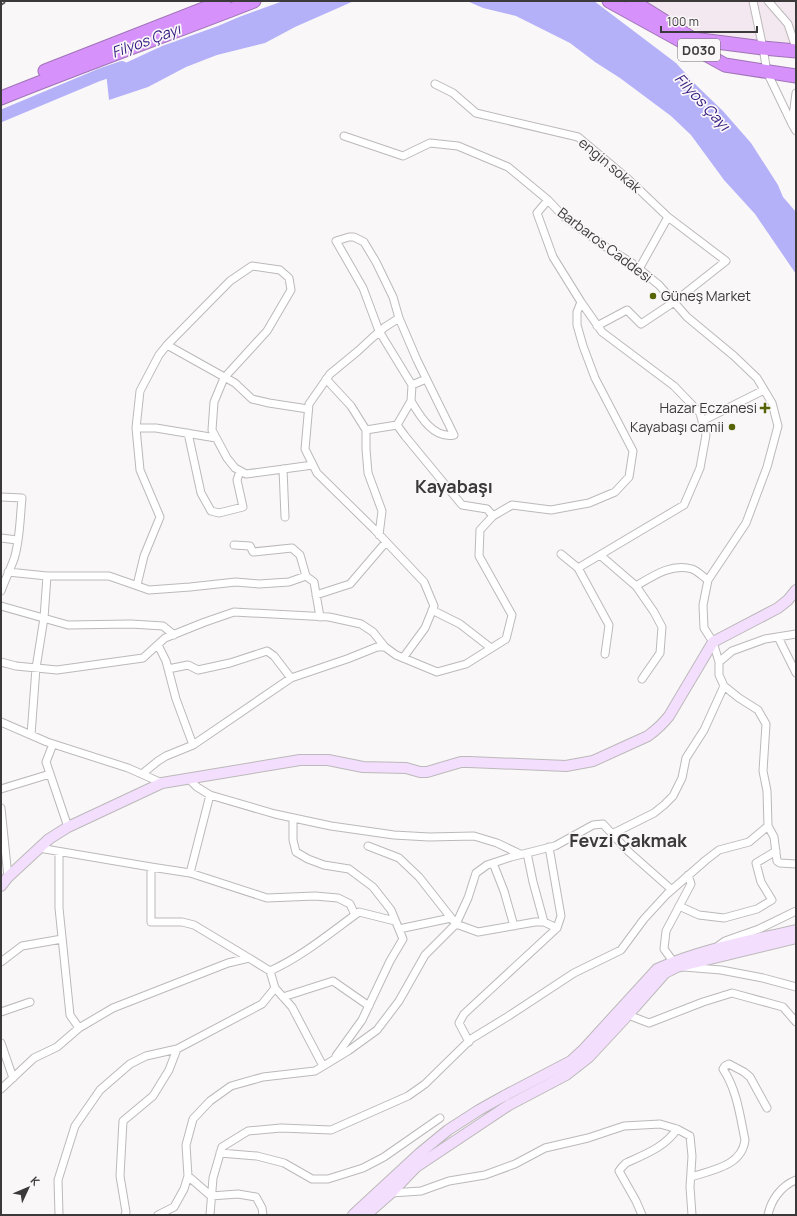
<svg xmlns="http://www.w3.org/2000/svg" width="797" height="1216" font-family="Manrope,sans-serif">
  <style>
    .built { fill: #f3e8ef }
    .water { fill: #b4b1f9 }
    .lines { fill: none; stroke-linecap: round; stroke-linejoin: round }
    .river { stroke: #b4b1f9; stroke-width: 12 }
    .street-casing { stroke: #bcb9ba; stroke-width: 9 }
    .secondary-casing { stroke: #bcb9ba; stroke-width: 12 }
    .highway-casing { stroke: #a073b7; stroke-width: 15 }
    .street { stroke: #fff; stroke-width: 7 }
    .secondary { stroke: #f3defe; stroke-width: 10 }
    .highway { stroke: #d692fa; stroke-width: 13 }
    .rail { stroke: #5d5b5c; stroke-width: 2; stroke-dasharray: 5 5; stroke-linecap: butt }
    .poi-dot { fill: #576406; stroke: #faf7f9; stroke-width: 1.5 }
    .labels { text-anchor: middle; stroke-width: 3.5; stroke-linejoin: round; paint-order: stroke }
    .shield { fill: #faf7f9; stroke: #747273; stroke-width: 1 }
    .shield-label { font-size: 13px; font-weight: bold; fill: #3b393a }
    .street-label { font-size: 14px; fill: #3b393a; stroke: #faf7f9 }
    .poi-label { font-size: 14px; fill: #3b393a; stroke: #faf7f9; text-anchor: end }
    .water-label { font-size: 15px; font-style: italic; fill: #341b80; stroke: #faf7f9 }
    .district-label { font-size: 18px; font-weight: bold; fill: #3b393a; stroke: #faf7f9 }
  </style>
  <rect width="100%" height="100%" fill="#faf7f9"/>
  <path class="built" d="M 643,1 L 796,1 L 796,43 L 722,37 L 688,28 Z"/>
  <path class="water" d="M 283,1 L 354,1 L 295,27 L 265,43 L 217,55 L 186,67 L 148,87 L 109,100 L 106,72 L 162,46 L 218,26 L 239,17 Z
    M 467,1 L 594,1 L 676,63 L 697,86 L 723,111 L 751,143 L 778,185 L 783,197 L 796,212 L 796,274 L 755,214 L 724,180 L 691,135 L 671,116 L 620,78 L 595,62 L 570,43 L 516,16 L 483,8 Z"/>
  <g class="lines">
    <path class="river" d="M 1,116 L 99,75 L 122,67"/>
    <g class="street-casing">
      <path id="street" d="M 753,1 L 763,48 L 767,72 L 792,124 L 796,131
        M 768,1 L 788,24 L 796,48
        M 435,84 L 453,93 L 476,113 L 578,137 L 628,179 L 668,217 L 726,261 L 674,302 L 641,324 L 627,310 L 597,326
        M 792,124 L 796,93
        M 344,136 L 403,156 L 430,143 L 458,146 L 508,167 L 548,200 L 563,216 L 606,247 L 632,263 L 659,285 L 687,317 L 734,356 L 757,378 L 772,403 L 778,426 L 767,467 L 746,523 L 708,580 L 703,605 L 704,628 L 713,642 L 719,662
        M 548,200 L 537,213 L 553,257 L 581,302 L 602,332 L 674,386 L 700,413 L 706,435 L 700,468 L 684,505 L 578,568
        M 639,269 L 668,217
        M 399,318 L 385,327 L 372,338 L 358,351 L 330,374 L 309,404 L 305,449 L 317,473 L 375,530 L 424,582 L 434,606 L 425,628 L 403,658
        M 167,345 L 235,383 L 252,399 L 269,403 L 308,409
        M 326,379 L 351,406 L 366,430 L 366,449 L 368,473 L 382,511 L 379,535
        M 412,385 L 426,379
        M 702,421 L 764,390
        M 397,425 L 411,401 L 412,385 L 379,331 L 363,288 L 336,241 L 349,237 L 354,237 L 364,242 L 376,262 L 393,297 L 399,318 L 417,360 L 454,435 C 433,439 420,416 411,401
        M 136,428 L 156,428 L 216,438
        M 366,430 L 397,425 L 405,436 L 462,505 L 487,509 L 493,516
        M 188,433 L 201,493 L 211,511 L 219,513 L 243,507 L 237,480 L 240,471
        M 283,469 L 285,517
        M 1,497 L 22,498 C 20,517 20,541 14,559 C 10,570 5,580 1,591
        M 1,538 L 17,540
        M 234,545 L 250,546 L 253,552 L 292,548 L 300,555 L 306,576
        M 561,554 L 578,568 L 609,625 L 605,654
        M 600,555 L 636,586 L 654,612 L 662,627 L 660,653 L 642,679
        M 8,572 L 47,576 L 109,576 L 149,590 L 190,587 L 236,582 L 259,584 L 289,582 L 306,576 L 314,582 L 320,617
        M 137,585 L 144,556 L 160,517 L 140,470 L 136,428 L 140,391 L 159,355 L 167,345 L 230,281 L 252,266 L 280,270 L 289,278 L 291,290 L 267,331 L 224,378 L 214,402 L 212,430 L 227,458 L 235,468 L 246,474 L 313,465
        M 636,586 C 653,576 671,563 692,569 C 698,571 703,577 708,580
        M 316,595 L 350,584 L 386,542
        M 1,606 L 68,625 L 131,624 L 163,626 L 174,635
        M 432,610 L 460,624 L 491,648
        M 778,637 L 796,673
        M 158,645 L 166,661 L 176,699 L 193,745
        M 1,662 L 16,666 L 57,670 L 143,658 L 165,638 L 205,622 L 234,612 L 329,617 L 361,624 L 373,632 L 385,647 L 396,655 L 437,672 L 466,664 L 506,639 L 512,615 L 479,556 L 480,530 L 493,516 L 512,505 L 551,510 L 589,503 L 615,492 L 629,477 L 633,451 L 595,378 L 583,346 L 577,325 L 577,312 L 581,302
        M 168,669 L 188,665 L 198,670 L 230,663 L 267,651 L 274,656 L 291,678
        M 1,722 L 47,742 L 128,768 L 162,783
        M 31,735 L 36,668 L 44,618 L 47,576
        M 53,744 L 46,762 L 68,827
        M 142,774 L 158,761 L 166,756 L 193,745 L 291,678 L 347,659 L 377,647 L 385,647
        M 189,779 L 197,787 L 210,795 L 275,814 L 331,826 L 394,835 L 429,837 L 474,836 L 497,843 L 520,854
        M 1,789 L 50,774
        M 1,808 L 8,877
        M 293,818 L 293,840 L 296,852 L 308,859 L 324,865 L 349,869 L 373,887 L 391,910 L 403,939 L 390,961 L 362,1020 L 336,1056
        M 768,826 L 774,837 L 777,861 L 780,863 L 796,864
        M 612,834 L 654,813 L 664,805 L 673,796 L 682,778 L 686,758 L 704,730 L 724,686
        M 368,846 L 399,858 L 419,877 L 456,924 L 478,932 L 535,922 L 544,922 L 557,928
        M 39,848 L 151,867 L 190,873 L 267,898 L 315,896 L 338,898 L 350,904 L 355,915
        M 59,852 L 59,908 L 70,1015 L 79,1028
        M 527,853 L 533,882 L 544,922
        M 493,863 L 504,891 L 514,926
        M 151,867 L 151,922 L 182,922 L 194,925 L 249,958
        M 190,873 L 210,795
        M 679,906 L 699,915 L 724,918 L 757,909 L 772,900 L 761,882 L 756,863 L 776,851
        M 399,929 L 451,918
        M 718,946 L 725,941 L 759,929 L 796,911
        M 1,962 L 22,946 L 62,939
        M 675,964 L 664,949 L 666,931 L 691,884 L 688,875
        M 684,967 L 721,970 L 763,978 L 796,987
        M 275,988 L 292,1007 L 323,1066
        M 283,997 L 333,981 L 369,1006
        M 1,1012 L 30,1002
        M 628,1015 L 649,1023 L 703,1002 L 732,993 L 783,1007 L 796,1022
        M 469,1042 L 459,1023 L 464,1014 L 557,928 L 561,916 L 549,847
        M 1,1043 L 13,1078
        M 1,1089 L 34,1058 L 57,1047 L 79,1028 L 113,1008 L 228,963 L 249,958 L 270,971
        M 220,1153 L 257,1156 L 284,1163 L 312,1179 L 328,1179 L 363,1168 L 384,1157 L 440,1118
        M 691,1177 C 712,1170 742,1166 745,1140 C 740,1116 737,1090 723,1069 L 725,1066 L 729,1064 L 744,1072 L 750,1077 L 767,1108
        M 391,1193 L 421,1191 L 449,1181 L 485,1175 L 515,1164 L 545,1148 L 588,1138 L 624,1126 L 660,1124 L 677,1129 L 690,1136 L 692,1156 L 690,1187 L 692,1215
        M 59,1215 L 58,1180 L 75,1126 L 100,1090 L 130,1064 L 146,1056 L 177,1049
        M 125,1215 L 126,1212 L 120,1176 L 123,1121 L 153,1096 L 169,1070 L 177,1049 L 262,1004 L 275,988 L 270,971 C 303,956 330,933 359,912 L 395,921
        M 158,1215 L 174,1207 L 184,1189 L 188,1176
        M 210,1215 L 213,1178 L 222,1147 L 248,1131 L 281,1128 L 331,1130 L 408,1096 L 425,1084 L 471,1039 L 507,1017 L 574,973 L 621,950 L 644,919 L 667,894 L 706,860 L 719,850 L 749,842 L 768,826 L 767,791 L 763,771 L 766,724 L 758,710 L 739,698 L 724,686 L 719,675 L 719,662 L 732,651 L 765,639 L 796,634
        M 263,1215 L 262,1208 L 256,1197 L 238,1194 L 211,1196 L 188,1176 L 186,1145 L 193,1119 L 210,1101 L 231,1086 L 263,1077 L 315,1071 L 348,1051 L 377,1030 L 399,1001 L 425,955 L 456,924 L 468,898 L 476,873 L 487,865 L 511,857 L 555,846 L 593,825 L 603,824 L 629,852 L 672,890
        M 642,1215 L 636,1201 L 619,1171 L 622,1167 L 626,1163 C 646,1154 665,1147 677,1129
        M 768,1215 C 771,1200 781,1186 796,1180"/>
    </g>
    <g class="secondary-casing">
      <path id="secondary" d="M 1,886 L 8,877 L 49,839 L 68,827 L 162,783 L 300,760 L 328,760 L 363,767 L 406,768 L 420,772 L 427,772 L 461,762 L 469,762 L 566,766 L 593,761 L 648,736 C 656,730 662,725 669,716 L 713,642 L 778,608 L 788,600 L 796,590
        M 353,1215 L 420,1153 L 448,1130 L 479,1110 L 504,1096 L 571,1061 L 583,1050 L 657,969 C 701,949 749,941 796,930
        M 366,1215 L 391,1193 L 416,1167 L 509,1105 L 566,1075 L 589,1057 L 628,1015 L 665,973 L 677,967 L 796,938"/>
    </g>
    <g class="highway-casing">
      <path id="highway" d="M 609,1 L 725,65 L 796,76
        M 632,1 L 693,39 L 763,48 L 796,51
        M 45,71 L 224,1
        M 1,98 C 85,64 170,34 254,1"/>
    </g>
    <use href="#street" class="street"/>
    <use href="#secondary" class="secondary"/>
    <use href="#highway" class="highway"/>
    <path class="rail" d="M 1,5 L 7,1"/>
  </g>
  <g class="poi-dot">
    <circle cx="653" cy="296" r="4"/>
    <path d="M763 402h4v4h4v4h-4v4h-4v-4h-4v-4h4z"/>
    <circle cx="732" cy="427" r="4"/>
  </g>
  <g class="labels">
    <rect class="shield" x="678" y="39" width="42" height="22" rx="3"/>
    <g class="shield-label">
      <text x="699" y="55">D030</text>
    </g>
    <g class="street-label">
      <text transform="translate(610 165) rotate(40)" y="5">engin sokak</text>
      <text transform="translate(605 245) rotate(37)" y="5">Barbaros Caddesi</text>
    </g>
    <g class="poi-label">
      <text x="661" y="301" text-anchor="start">Güneş Market</text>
      <text x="757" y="413">Hazar Eczanesi</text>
      <text x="724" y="432">Kayabaşı camii</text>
    </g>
    <g class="water-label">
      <text transform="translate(146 41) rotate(-20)" y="5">Filyos Çayı</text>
      <text transform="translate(702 102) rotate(47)" y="5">Filyos Çayı</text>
    </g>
    <g class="district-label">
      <text x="454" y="493">Kayabaşı</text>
      <text x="628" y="847">Fevzi Çakmak</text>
    </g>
  </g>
  <rect width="797" height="1216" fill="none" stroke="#3b393a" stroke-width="4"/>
  <g transform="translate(28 1188) rotate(46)" stroke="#faf7f9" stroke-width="3" paint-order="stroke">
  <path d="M0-3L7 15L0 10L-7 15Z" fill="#3b393a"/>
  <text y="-6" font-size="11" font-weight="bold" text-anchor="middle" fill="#3b393a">K</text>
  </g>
  <path d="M661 26v6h96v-6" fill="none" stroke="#3b393a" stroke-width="2"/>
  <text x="667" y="26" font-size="12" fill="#3b393a" stroke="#faf7f9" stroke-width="3" paint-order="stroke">100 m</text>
</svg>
